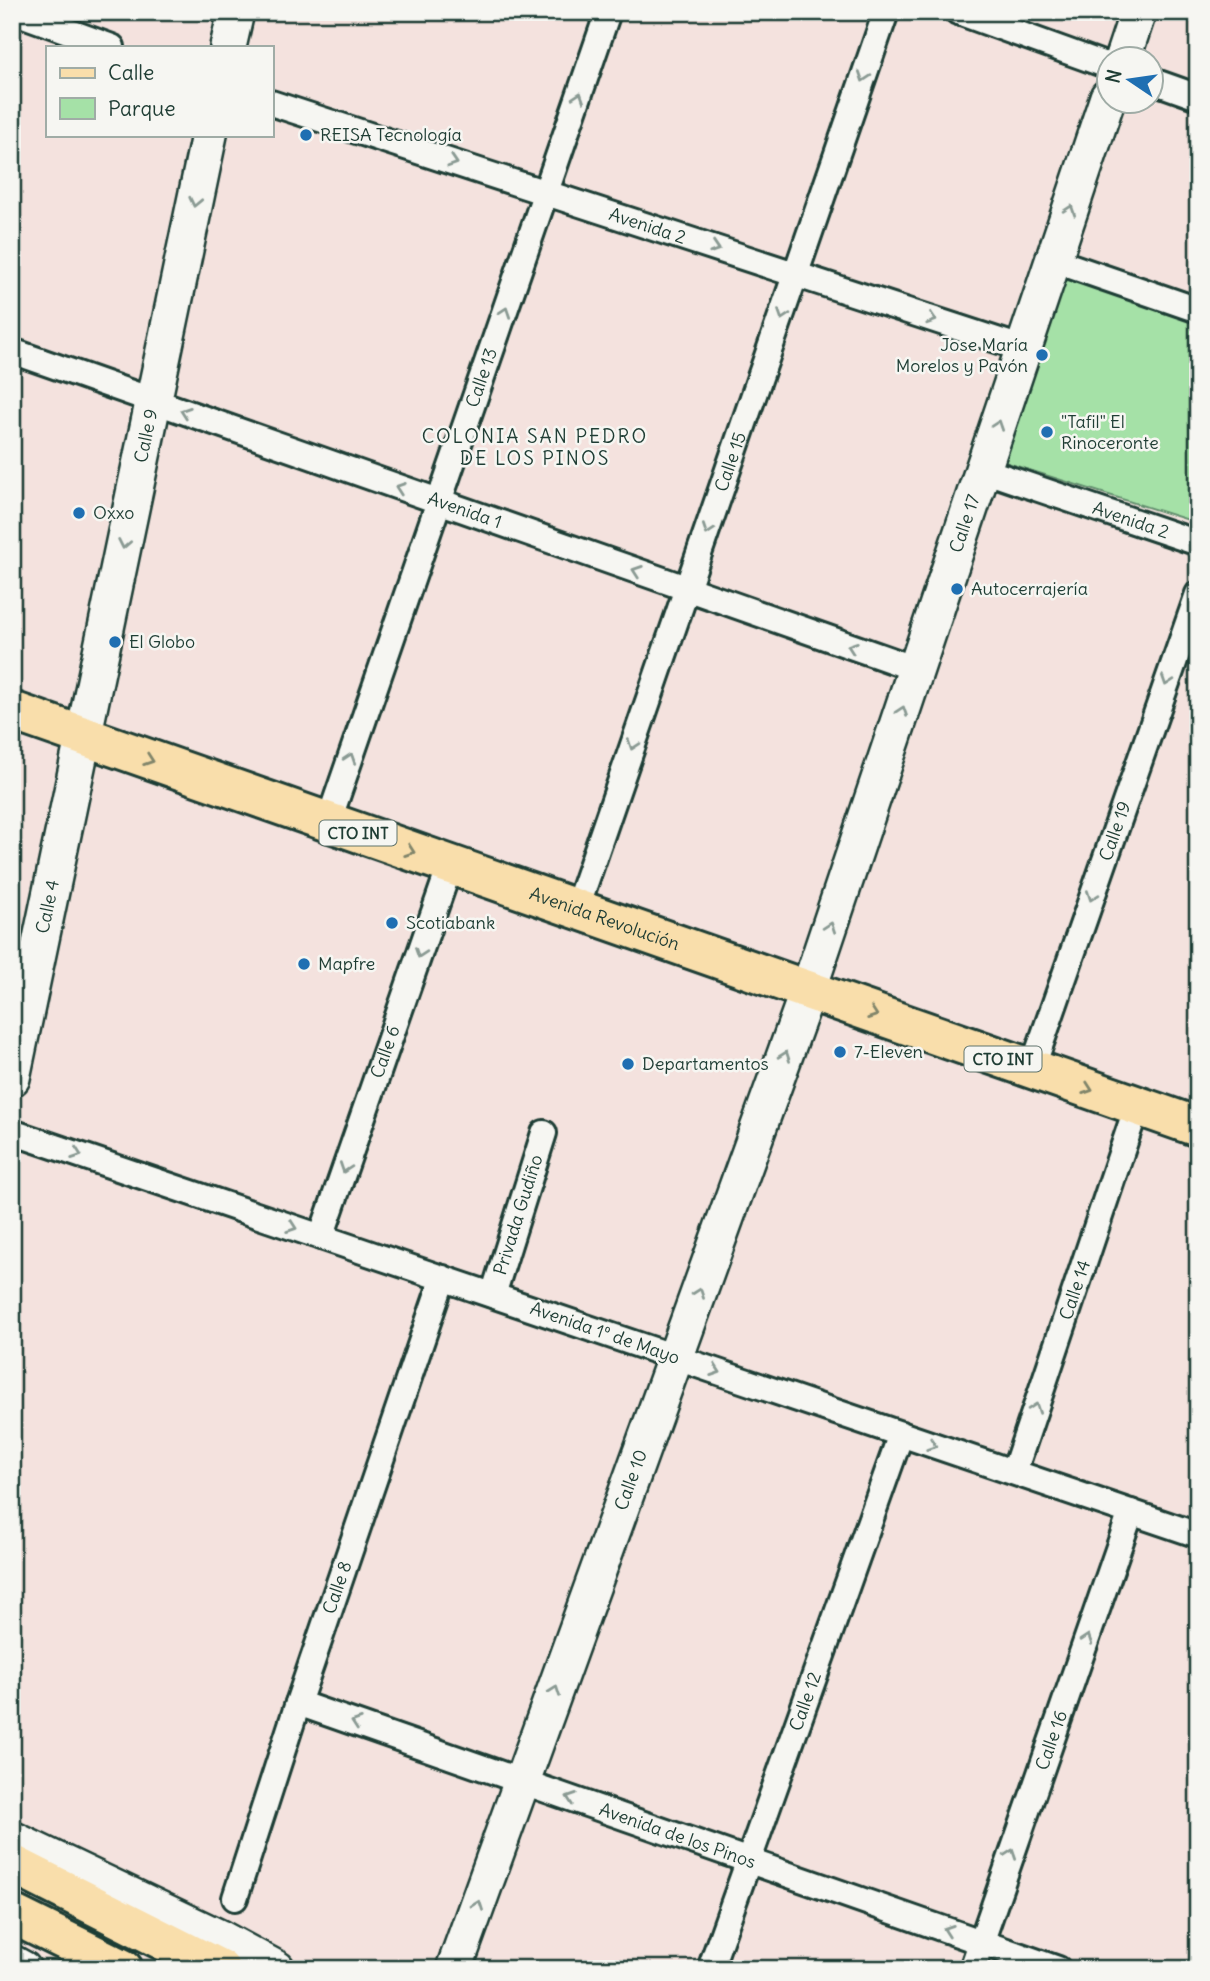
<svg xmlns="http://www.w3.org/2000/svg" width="1210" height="1981" font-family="Delius,sans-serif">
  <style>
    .green { fill: #a5e1a7; stroke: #628f6e; stroke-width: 2 }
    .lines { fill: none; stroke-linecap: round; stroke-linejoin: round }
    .street-casing { stroke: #1f3d34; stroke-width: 30 }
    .secondary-casing { stroke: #1f3d34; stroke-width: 40 }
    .primary-casing { stroke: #1f3d34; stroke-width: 44 }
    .highway-casing { stroke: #1f3d34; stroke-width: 44 }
    .street { stroke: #f6f6f2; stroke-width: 24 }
    .secondary { stroke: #f6f6f2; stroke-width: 35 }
    .primary { stroke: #f9deab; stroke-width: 38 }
    .highway { stroke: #f9deab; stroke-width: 38 }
    .oneway { stroke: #8a9a93 }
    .oneway2 { stroke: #81856a }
    .poi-dot { fill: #1f6fb2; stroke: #f6f6f2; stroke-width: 2.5 }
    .labels { text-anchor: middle; stroke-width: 5; stroke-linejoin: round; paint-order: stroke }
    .shield { fill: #f6f6f2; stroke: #60746d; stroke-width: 2 }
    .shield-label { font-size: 16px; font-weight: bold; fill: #1f3d34 }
    .poi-label { font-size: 18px; fill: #1f3d34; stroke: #f6f6f2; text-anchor: start }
    .street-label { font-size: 18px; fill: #1f3d34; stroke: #f6f6f2 }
    .neighbourhood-label { font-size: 19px; letter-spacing: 2px; fill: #1f3d34; stroke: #f6f6f2 }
  </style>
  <rect width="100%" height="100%" fill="#f4e2de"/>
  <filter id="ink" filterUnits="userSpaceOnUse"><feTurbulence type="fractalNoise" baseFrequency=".0143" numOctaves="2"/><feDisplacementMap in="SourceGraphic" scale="14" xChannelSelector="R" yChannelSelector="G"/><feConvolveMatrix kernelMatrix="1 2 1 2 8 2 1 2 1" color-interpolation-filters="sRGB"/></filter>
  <g filter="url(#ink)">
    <path class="green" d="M 1069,257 L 1198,301 L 1198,523 L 1001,461 Z"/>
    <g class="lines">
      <g class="street-casing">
        <g id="street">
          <path d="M 15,12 L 112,47"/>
          <path d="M 958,12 L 1108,66"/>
          <path d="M 1150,80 L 1198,97"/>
          <path id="s1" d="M 271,103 L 1024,349"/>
          <path d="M 1053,260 L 1198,310"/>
          <path id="s2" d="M 12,351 L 916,669"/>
          <path id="s3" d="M 983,470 L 1198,543"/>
          <path id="s4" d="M 328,823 L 608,12"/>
          <path id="s5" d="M 576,910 L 886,12"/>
          <path id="s6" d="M 1032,1069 L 1198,594"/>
          <path d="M 12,1132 L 1198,1535"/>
          <path id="s7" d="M 321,1237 L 450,866"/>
          <path id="s8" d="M 493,1295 L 544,1133"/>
          <path id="s9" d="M 1014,1472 L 1137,1106"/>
          <path id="s10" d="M 298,1703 L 1058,1969"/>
          <path id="s11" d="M 235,1898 L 298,1703 L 443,1278"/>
          <path id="s12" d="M 710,1969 L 901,1434"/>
          <path id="s13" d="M 972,1969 L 1131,1512"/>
        </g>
      </g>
      <g class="secondary-casing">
        <g id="secondary">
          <path d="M 228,47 L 236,12"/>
          <path d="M 1122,60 L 1138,12"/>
          <path id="s14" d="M 12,1078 L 209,135"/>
          <path d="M 12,1839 L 218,1937 L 277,1969"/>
          <path d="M 12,1963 L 23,1969"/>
          <path id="s15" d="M 454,1969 L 808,991 L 1108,97"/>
        </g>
      </g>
      <g class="primary-casing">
        <g id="primary">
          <path id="s16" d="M 12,711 L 1198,1127"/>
        </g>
      </g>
      <g class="highway-casing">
        <path id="highway" d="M 12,1864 L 220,1969
          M 12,1914 L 123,1969"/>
      </g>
      <use href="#street" class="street"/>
      <use href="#secondary" class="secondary"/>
      <use href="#primary" class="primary"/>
      <use href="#highway" class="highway"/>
    </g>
    <defs><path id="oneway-chevron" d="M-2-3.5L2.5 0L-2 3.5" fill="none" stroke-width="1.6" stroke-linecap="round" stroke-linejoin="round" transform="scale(1.75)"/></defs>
    <g class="oneway">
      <use href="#oneway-chevron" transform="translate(864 77) rotate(109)"/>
      <use href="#oneway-chevron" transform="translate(579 97) rotate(-71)"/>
      <use href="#oneway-chevron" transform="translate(453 162) rotate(18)"/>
      <use href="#oneway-chevron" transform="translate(195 202) rotate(102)"/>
      <use href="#oneway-chevron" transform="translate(1070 210) rotate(-71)"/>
      <use href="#oneway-chevron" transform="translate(715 248) rotate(18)"/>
      <use href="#oneway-chevron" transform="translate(505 312) rotate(-71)"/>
      <use href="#oneway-chevron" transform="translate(783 315) rotate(109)"/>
      <use href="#oneway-chevron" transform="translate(932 319) rotate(18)"/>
      <use href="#oneway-chevron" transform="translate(185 412) rotate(-161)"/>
      <use href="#oneway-chevron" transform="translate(998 425) rotate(-71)"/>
      <use href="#oneway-chevron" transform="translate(400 488) rotate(-161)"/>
      <use href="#oneway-chevron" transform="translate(708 530) rotate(109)"/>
      <use href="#oneway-chevron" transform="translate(124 544) rotate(101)"/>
      <use href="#oneway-chevron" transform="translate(637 571) rotate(-161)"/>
      <use href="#oneway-chevron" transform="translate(852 647) rotate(-161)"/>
      <use href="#oneway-chevron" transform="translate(1167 681) rotate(109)"/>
      <use href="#oneway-chevron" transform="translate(902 711) rotate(-71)"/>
      <use href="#oneway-chevron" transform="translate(633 745) rotate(109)"/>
      <use href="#oneway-chevron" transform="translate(350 758) rotate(-71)"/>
      <use href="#oneway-chevron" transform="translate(1092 896) rotate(109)"/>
      <use href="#oneway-chevron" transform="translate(830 927) rotate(-71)"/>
      <use href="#oneway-chevron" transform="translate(420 953) rotate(109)"/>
      <use href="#oneway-chevron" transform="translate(785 1056) rotate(-70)"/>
      <use href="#oneway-chevron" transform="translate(77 1154) rotate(19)"/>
      <use href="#oneway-chevron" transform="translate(345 1168) rotate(109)"/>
      <use href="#oneway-chevron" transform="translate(292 1227) rotate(19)"/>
      <use href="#oneway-chevron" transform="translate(699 1293) rotate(-70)"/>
      <use href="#oneway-chevron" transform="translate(716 1371) rotate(19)"/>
      <use href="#oneway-chevron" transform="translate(1035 1408) rotate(-71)"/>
      <use href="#oneway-chevron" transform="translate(932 1445) rotate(19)"/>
      <use href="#oneway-chevron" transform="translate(1087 1639) rotate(-71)"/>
      <use href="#oneway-chevron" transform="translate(555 1691) rotate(-70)"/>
      <use href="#oneway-chevron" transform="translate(356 1723) rotate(-161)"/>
      <use href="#oneway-chevron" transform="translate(571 1798) rotate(-161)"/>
      <use href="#oneway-chevron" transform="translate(1011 1854) rotate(-71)"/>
      <use href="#oneway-chevron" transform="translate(478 1905) rotate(-70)"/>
      <use href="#oneway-chevron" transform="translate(948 1930) rotate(-161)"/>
    </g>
    <g class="oneway2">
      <use href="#oneway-chevron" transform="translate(149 760) rotate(19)"/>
      <use href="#oneway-chevron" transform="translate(410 851) rotate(19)"/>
      <use href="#oneway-chevron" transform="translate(873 1014) rotate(19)"/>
      <use href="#oneway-chevron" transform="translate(1088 1089) rotate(19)"/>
    </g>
  </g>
  <g class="poi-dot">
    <circle cx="306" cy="135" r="7"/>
    <circle cx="1042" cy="355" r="7"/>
    <circle cx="1047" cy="432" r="7"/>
    <circle cx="79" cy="513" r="7"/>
    <circle cx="957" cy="589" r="7"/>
    <circle cx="115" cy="642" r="7"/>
    <circle cx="392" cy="923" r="7"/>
    <circle cx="304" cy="964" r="7"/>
    <circle cx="840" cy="1052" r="7"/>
    <circle cx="628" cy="1064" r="7"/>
  </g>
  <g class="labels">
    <g class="shield">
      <rect x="319.5" y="820.5" width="77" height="25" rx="5"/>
      <rect x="964.5" y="1046.5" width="77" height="25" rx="5"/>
    </g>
    <g class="shield-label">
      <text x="358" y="839">CTO INT</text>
      <text x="1003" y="1065">CTO INT</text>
    </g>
    <g class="poi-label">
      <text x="320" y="141">REISA Tecnología</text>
      <text x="1028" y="351" text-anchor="end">Jose María<tspan x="1028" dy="21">Morelos y Pavón</tspan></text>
      <text x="1061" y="428">"Tafil" El<tspan x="1061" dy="21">Rinoceronte</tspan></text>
      <text x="93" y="519">Oxxo</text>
      <text x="971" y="595">Autocerrajería</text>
      <text x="129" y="648">El Globo</text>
      <text x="406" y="929">Scotiabank</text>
      <text x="318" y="970">Mapfre</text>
      <text x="854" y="1058">7-Eleven</text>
      <text x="642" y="1070">Departamentos</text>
    </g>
    <g class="street-label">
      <text dy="6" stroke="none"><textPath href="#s1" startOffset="396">Avenida 2</textPath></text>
      <text dy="6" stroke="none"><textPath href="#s4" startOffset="471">Calle 13</textPath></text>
      <text dy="6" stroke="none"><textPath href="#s14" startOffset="656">Calle 9</textPath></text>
      <text dy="6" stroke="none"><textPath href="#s5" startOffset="474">Calle 15</textPath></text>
      <text dy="6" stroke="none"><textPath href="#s2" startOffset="480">Avenida 1</textPath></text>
      <text dy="6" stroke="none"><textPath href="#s3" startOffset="156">Avenida 2</textPath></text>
      <text dy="6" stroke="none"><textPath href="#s15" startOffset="1533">Calle 17</textPath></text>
      <text dy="6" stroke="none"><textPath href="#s6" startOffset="252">Calle 19</textPath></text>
      <text dy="6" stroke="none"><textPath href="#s14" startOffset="175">Calle 4</textPath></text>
      <text dy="6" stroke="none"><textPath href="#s16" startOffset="628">Avenida Revolución</textPath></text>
      <text dy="6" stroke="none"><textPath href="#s7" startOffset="196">Calle 6</textPath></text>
      <text dy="6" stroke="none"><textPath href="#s8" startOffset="84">Privada Gudiño</textPath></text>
      <text dy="6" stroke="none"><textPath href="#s9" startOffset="192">Calle 14</textPath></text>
      <text transform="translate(605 1333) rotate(19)" y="6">Avenida 1º de Mayo</text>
      <text dy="6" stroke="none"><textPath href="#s15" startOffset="520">Calle 10</textPath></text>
      <text dy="6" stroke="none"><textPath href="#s11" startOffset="327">Calle 8</textPath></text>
      <text dy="6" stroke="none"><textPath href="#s12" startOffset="284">Calle 12</textPath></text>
      <text dy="6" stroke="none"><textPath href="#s13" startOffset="242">Calle 16</textPath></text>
      <text dy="6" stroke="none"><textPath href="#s10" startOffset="402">Avenida de los Pinos</textPath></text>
    </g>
    <g class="neighbourhood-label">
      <text x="535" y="443">COLONIA SAN PEDRO<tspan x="535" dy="22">DE LOS PINOS</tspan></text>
    </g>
  </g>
  <rect width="1210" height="1981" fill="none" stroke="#f6f6f2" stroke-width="42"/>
  <rect x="21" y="21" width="1168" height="1939" fill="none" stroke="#1f3d34" stroke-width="2.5" filter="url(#ink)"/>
  <rect x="46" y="46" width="228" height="91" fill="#f6f6f2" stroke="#a0aca6" stroke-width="2"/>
  <rect x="60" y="68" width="35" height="10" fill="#f9deab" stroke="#a0aca6" stroke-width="2"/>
  <text x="108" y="80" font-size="21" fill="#1f3d34">Calle</text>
  <rect x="60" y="98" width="35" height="21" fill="#a5e1a7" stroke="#a0aca6" stroke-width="2"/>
  <text x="108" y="116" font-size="21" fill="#1f3d34">Parque</text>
  <g transform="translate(1130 80) rotate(283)"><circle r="33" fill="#f6f6f2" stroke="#a0aca6" stroke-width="2"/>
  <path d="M0-5L12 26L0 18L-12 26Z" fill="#1f6fb2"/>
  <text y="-10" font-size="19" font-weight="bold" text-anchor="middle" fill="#1f3d34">N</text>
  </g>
</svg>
